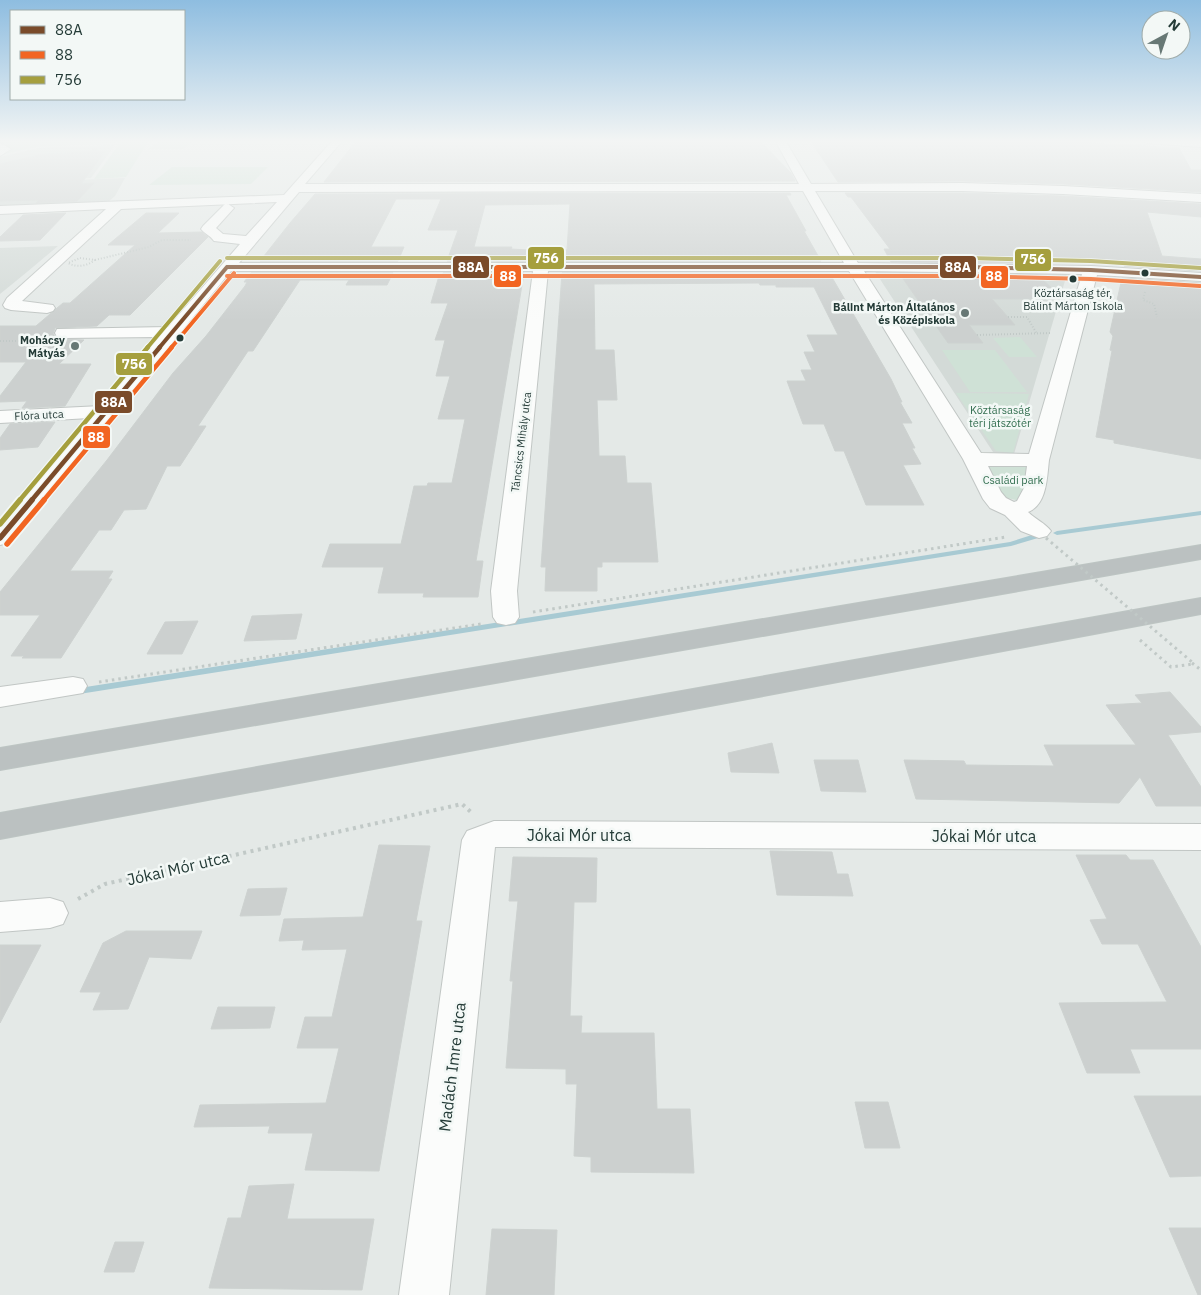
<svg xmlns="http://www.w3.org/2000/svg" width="1201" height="1295" font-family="'IBM Plex Sans',sans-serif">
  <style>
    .built { fill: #d3dad7 }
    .green { fill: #cfe1d6 }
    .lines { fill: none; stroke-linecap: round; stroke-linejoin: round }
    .stream { fill: #a8cad3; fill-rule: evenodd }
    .building { fill: #ccd0cf; stroke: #cdd2d0 }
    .minor-casing { stroke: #c1c6c4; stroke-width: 2 }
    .highway-casing { stroke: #bdc5c3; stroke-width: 2 }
    .path-far2 { stroke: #c1c9c7; stroke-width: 2; stroke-dasharray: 1 2; stroke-linecap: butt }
    .path-far1 { stroke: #c1c9c7; stroke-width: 3; stroke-dasharray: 2.5 4; stroke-linecap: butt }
    .path { stroke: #c1c9c7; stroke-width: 4; stroke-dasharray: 3 4.5; stroke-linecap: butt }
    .minor { fill: #fbfcfb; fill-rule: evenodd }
    .highway { fill: #bbc1c1; fill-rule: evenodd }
    .path-bridge { stroke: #c1c9c7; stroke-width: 3; stroke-dasharray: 2.5 4; stroke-linecap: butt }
    .bus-1-far2-casing { stroke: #f3f8f6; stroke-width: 5.5 }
    .bus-1-far1-casing { stroke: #f3f8f6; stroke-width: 7 }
    .bus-1-casing { stroke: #f3f8f6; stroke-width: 9 }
    .bus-2-far2-casing { stroke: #f3f8f6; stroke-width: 5.5 }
    .bus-2-far1-casing { stroke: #f3f8f6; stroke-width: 7 }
    .bus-2-casing { stroke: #f3f8f6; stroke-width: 9 }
    .bus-3-far2-casing { stroke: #f3f8f6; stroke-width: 5.5 }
    .bus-3-far1-casing { stroke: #f3f8f6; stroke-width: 7 }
    .bus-3-casing { stroke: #f3f8f6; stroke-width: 9 }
    .bus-1-far2 { stroke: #7a4b2a; stroke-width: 4 }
    .bus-1-far1 { stroke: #7a4b2a; stroke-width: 4.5 }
    .bus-1 { stroke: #7a4b2a; stroke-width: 5.5 }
    .bus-2-far2 { stroke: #f26522; stroke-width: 4 }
    .bus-2-far1 { stroke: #f26522; stroke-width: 4.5 }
    .bus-2 { stroke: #f26522; stroke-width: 5.5 }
    .bus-3-far2 { stroke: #a59f3e; stroke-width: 4 }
    .bus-3-far1 { stroke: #a59f3e; stroke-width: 4.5 }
    .bus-3 { stroke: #a59f3e; stroke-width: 5.5 }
    .bus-dot { fill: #243b37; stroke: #f3f8f6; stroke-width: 2 }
    .poi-dot { fill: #677875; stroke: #f3f8f6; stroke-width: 2 }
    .labels { text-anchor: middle; stroke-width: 5; stroke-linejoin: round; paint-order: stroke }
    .far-bus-label { font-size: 11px; fill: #243b37; stroke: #f3f8f6 }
    .far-poi-label { font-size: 11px; font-weight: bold; fill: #243b37; stroke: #f3f8f6; text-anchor: end }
    .far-park-label { font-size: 11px; fill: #326e4f; stroke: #f3f8f6 }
    .far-street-label { font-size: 11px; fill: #243b37; stroke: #f3f8f6 }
    .near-street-label { font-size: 16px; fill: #243b37; stroke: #f3f8f6 }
    .line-badge { stroke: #f3f8f6; stroke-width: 2 }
    .badge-label { font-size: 14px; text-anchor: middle; font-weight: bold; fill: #fff }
  </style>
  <rect width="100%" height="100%" fill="#e4e9e7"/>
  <path class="built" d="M 115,145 L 91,178 L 0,182 L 0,157 L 38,148 Z
    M 125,178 L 115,196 L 108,202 L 0,207 L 0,183 Z
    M 58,246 L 27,272 L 0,294 L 0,248 Z
    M 874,270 L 1067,274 L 1014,454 L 993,452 Z"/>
  <path class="green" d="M 0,140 L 118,140 L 115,143 L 36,147 L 0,155 Z
    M 122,140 L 149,140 L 126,177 L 94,179 Z
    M 162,140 L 195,140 L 183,149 L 148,149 Z
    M 172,167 L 268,167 L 251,184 L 149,185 Z
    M 1020,337 L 1037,357 L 1009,357 L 993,338 Z
    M 942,350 L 995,350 L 1027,392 L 970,392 Z
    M 956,393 L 1029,394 L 1013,453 L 996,451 Z
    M 984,465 L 1027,465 L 1031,469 L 1024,497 L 1016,500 L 1003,497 Z"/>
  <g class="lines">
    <path class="stream" d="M 1201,511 L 1201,515 L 1057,535 L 1053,533 L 1057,531 Z
      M 1035,534 L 1039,536 L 1038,538 L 1011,546 L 73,695 L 68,692 L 73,689 L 1010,542 Z"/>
  </g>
  <path class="building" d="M 357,140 L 759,140 L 791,173 L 795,181 L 324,182 Z
    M 810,140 L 1036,140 L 1179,148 L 1191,170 L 1201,170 L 1201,192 L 1063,184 L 962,181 L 838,182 Z
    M 94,148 L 98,151 L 105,151 L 81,184 L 94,183 L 77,201 L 36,203 L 39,200 L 0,201 L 0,164 L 44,154 L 90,152 Z
    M 790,193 L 791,195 L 786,195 L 806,231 L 804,231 L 821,261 L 563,261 L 564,250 L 567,250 L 570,204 L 485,205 L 474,247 L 512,247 L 511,249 L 528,250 L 526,261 L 447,261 L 458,230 L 428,230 L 441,199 L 396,199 L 371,247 L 404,247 L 398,261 L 260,261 L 290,223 L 315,194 Z
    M 845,193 L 962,193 L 1063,196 L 1201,204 L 1201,217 L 1147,212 L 1162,256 L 1201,259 L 1201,271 L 1124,266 L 1125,264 L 1049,258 L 1020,257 L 1026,263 L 891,262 L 884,249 L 890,249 L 851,197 L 848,197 Z
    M 66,213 L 40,240 L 0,241 L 0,237 L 23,215 Z
    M 146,213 L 179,213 L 158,233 L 202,232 L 208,237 L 130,315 L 109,315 L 97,326 L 55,328 L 53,334 L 57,339 L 84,340 L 59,364 L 91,364 L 65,406 L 22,408 L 27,401 L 0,402 L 0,396 L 26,362 L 0,362 L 0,326 L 36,326 L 63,303 L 70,303 L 135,245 L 108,245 Z
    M 251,273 L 393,273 L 387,285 L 346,285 L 349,280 L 300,280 L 253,351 L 248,351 L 198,426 L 206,426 L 180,466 L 167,466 L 146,509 L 124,510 L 111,530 L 99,530 L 70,571 L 113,571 L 108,579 L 112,579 L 61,658 L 22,658 L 24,656 L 11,656 L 40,615 L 0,615 L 0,592 L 107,460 L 173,373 L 206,336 L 245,286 L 247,282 L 244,282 Z
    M 443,273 L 524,273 L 476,561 L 483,561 L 478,597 L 423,597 L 424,593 L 378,593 L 384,567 L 322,567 L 330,544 L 401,544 L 414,486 L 427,486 L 428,483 L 452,483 L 465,419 L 438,419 L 450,376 L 436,376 L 445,340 L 435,340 L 448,303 L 431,303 L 439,276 L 442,276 Z
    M 562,273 L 830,274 L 891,379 L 902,402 L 900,402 L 912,423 L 902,423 L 915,448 L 912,448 L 921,464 L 903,465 L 924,505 L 866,505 L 844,451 L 835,451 L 824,424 L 803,424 L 787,381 L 806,381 L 801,370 L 812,370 L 804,352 L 815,352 L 807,335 L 838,335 L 814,287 L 776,287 L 776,285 L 760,285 L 759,283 L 594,284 L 595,350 L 614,350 L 617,400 L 597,400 L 599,456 L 625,456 L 627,483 L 651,483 L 658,562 L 602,562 L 602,567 L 597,567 L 597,591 L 545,591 L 546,567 L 541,567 Z
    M 899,273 L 1038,275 L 1063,299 L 992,299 L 1015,325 L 969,325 L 983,343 L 948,343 Z
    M 1122,278 L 1201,283 L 1201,459 L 1114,443 L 1114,440 L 1096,437 L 1112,351 L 1110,350 L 1113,336 L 1110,332 Z
    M 55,422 L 38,447 L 0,450 L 0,438 L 10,424 Z
    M 302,614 L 296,639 L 244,641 L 252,616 Z
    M 198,621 L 182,654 L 147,654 L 165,622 Z
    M 1170,692 L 1201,727 L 1201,732 L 1168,735 L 1201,787 L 1201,806 L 1156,806 L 1140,777 L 1119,803 L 916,799 L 904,760 L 964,761 L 966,765 L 1054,766 L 1044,745 L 1136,745 L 1106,705 L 1142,703 L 1135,695 Z
    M 772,743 L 779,773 L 731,772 L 728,753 Z
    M 814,760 L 858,760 L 866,792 L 821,791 Z
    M 379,845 L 430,846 L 416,921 L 422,921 L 379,1171 L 305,1170 L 313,1133 L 268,1133 L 270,1126 L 194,1127 L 200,1105 L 326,1103 L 339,1048 L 297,1048 L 305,1017 L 332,1017 L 347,949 L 302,950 L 304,940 L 279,941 L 284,919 L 363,917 Z
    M 770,851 L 832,852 L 837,874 L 848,874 L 853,896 L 777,895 Z
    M 1076,855 L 1126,855 L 1130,860 L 1153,860 L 1201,947 L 1201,1049 L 1130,1049 L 1140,1073 L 1087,1073 L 1059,1003 L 1167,1002 L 1138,944 L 1102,944 L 1090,920 L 1107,919 Z
    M 513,857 L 597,858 L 596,902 L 574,902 L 570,1016 L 582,1016 L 581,1033 L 654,1033 L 657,1109 L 690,1109 L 694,1173 L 591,1172 L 591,1157 L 574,1156 L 577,1084 L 566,1084 L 566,1069 L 506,1068 L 513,981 L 510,981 L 518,901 L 509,901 Z
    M 287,888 L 280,915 L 240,916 L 248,889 Z
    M 126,931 L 202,931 L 191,959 L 149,957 L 128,1009 L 93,1010 L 101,992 L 80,992 L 103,943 Z
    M 0,945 L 41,945 L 0,1023 Z
    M 218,1007 L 275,1007 L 270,1028 L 211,1029 Z
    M 1134,1096 L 1201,1096 L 1201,1176 L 1170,1177 Z
    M 855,1102 L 888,1102 L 900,1148 L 865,1148 Z
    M 294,1184 L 287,1219 L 374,1219 L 362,1290 L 209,1288 L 228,1218 L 241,1218 L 249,1186 Z
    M 1169,1228 L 1201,1228 L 1201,1295 L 1198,1295 Z
    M 492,1229 L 557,1230 L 554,1295 L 486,1295 Z
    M 115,1242 L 144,1242 L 134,1272 L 104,1272 Z"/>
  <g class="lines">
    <g class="minor-casing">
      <path id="minor" d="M 333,140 L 343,140 L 305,184 L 799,184 L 775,140 L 785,140 L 811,184 L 962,183 L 1063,186 L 1201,194 L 1201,202 L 1063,194 L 962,191 L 815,191 L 858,263 L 1091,266 L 1201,273 L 1201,281 L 1097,275 L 1049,460 C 1047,477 1047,505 1028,512 C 1035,519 1045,523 1051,531 L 1047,536 L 1039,538 L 1021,531 L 1005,515 L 990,508 L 983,499 L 963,459 L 849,271 L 548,271 L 517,591 L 519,617 L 515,623 L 506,625 L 497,623 L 493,617 L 491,591 L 533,271 L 231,271 L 8,543 L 0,545 L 0,523 L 90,418 L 0,423 L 0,411 L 101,406 L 159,337 L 63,338 L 57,337 L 55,333 L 57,329 L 168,327 L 240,244 L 214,241 C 210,235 205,234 201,229 L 203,226 L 224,205 L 228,204 L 234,208 L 216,228 L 223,234 L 246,236 L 277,202 L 121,209 L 22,301 L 53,305 L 55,308 L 53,311 L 47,313 L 11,310 L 5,308 L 3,305 L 7,298 L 106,209 L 0,214 L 0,206 L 284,195 ZM 803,191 L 844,263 L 239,263 L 299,192 ZM 864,271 L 1082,274 L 1029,454 L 981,453 ZM 988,466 L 1027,466 L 1024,488 L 1017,501 L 1014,502 L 1006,498 L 1001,492 Z
        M 1142,140 L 1201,141 L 1201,147 L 1147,143 Z
        M 0,143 L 11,149 L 0,156 Z
        M 73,677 L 83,679 L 87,686 L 83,693 L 0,707 L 0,687 Z
        M 494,821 L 1201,824 L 1201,850 L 495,847 L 449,1295 L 399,1295 L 462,840 L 467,831 Z
        M 50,898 L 63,902 L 68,913 L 63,924 L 50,928 L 0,932 L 0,902 Z"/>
    </g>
    <g class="highway-casing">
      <path id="highway" d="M 1201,545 L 1201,559 L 0,770 L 0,748 Z
        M 1201,598 L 1201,614 L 0,839 L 0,813 Z"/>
    </g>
    <path class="path-far2" d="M 80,258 L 95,260 C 87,266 77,268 68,263 Z
      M 95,260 L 149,247 L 162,240 L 191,240
      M 1145,292 L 1143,300 L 1154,304 L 1157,317
      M 904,307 L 922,307
      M 1008,317 L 1027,317 L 1037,334
      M 977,335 L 1051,333
      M 0,341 L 44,341"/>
    <path class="path-far1" d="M 533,612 L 1006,537
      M 1140,640 L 1171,667 L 1193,664
      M 1192,663 L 1201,670
      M 99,682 L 481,624"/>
    <path class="path" d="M 78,899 L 105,884 L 462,804 L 473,814"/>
    <use href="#minor" class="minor"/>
    <use href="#highway" class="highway"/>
    <path class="path-bridge" d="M 1046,538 L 1192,662"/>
    <g class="bus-1-far2-casing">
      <path id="bus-1-far2" d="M 227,267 L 968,267 L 1091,270 L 1201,277
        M 159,348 L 227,267"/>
    </g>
    <g class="bus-1-far1-casing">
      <path id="bus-1-far1" d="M 31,501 L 160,347"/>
    </g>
    <g class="bus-1-casing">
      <path id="bus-1" d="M 0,538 L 32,500"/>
    </g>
    <g class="bus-2-far2-casing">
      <path id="bus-2-far2" d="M 227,276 L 968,276 L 1091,279 L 1200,286
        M 171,348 L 234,273"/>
    </g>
    <g class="bus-2-far1-casing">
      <path id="bus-2-far1" d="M 43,501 L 172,347"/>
    </g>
    <g class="bus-2-casing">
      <path id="bus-2" d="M 7,544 L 44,500"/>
    </g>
    <g class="bus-3-far2-casing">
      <path id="bus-3-far2" d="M 227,258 L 968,258 L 1091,261 L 1201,268
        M 147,348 L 220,261"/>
    </g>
    <g class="bus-3-far1-casing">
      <path id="bus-3-far1" d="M 19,501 L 148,347"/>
    </g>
    <g class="bus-3-casing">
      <path id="bus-3" d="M 0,524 L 20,500"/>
    </g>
    <use href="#bus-1-far2" class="bus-1-far2"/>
    <use href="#bus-1-far1" class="bus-1-far1"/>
    <use href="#bus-1" class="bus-1"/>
    <use href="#bus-2-far2" class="bus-2-far2"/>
    <use href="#bus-2-far1" class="bus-2-far1"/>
    <use href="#bus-2" class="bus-2"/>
    <use href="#bus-3-far2" class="bus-3-far2"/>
    <use href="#bus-3-far1" class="bus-3-far1"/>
    <use href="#bus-3" class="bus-3"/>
  </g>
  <linearGradient id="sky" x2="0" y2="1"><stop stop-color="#8ebde0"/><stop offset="0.44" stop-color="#f3f5f4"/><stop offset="1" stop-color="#f3f5f4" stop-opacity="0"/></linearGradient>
  <rect width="1201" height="321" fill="url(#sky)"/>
  <g class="bus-dot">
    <circle cx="1145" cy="273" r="4.5"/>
    <circle cx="1073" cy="279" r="4.5"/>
    <circle cx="180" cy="338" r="4.5"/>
  </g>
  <g class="poi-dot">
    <circle cx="965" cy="313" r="5"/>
    <circle cx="75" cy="346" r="5"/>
  </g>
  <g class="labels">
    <g class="far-bus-label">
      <text x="1073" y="297">Köztársaság tér,<tspan x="1073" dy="13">Bálint Márton Iskola</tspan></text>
    </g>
    <g class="far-poi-label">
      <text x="955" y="311">Bálint Márton Általános<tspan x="955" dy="13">és Középiskola</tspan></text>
      <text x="65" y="344">Mohácsy<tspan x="65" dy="13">Mátyás</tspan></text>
    </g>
    <g class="far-park-label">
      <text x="1000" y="414">Köztársaság<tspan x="1000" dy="13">téri játszótér</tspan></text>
      <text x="1013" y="484">Családi park</text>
    </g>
    <g class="far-street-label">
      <text transform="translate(39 415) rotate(-3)" y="4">Flóra utca</text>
      <text transform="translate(521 442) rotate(-83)" y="4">Táncsics Mihály utca</text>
    </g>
    <g class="near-street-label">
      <text x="579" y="841">Jókai Mór utca</text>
      <text x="984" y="842">Jókai Mór utca</text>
      <text transform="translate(178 868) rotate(-13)" y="6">Jókai Mór utca</text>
      <text transform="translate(452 1067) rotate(-83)" y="6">Madách Imre utca</text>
    </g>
  </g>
  <g class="line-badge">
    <rect x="527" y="246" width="38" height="24" rx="5" fill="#a59f3e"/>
    <rect x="1014" y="248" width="38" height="24" rx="5" fill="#a59f3e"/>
    <rect x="452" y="255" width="38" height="24" rx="5" fill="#7a4b2a"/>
    <rect x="939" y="255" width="38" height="24" rx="5" fill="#7a4b2a"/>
    <rect x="493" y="264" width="29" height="24" rx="5" fill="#f26522"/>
    <rect x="980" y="265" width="29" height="24" rx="5" fill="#f26522"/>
    <rect x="115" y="352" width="38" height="24" rx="5" fill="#a59f3e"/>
    <rect x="94" y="390" width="39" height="24" rx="5" fill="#7a4b2a"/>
    <rect x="82" y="425" width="29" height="24" rx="5" fill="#f26522"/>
  </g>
  <g class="badge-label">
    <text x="546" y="263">756</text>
    <text x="1033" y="264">756</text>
    <text x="471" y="272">88A</text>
    <text x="958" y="272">88A</text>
    <text x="508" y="281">88</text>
    <text x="994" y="281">88</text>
    <text x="134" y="369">756</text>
    <text x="114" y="407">88A</text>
    <text x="96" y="442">88</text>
  </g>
  <rect x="10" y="10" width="175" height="90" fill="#f3f8f6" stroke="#a0acaa"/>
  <rect x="20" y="26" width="25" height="8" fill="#7a4b2a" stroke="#a0acaa"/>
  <text x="55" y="35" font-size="15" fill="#243b37">88A</text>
  <rect x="20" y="51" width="25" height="8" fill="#f26522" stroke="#a0acaa"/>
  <text x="55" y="60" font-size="15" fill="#243b37">88</text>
  <rect x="20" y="76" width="25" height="8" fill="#a59f3e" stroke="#a0acaa"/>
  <text x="55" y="85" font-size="15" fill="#243b37">756</text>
  <g transform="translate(1166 35) rotate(40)"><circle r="24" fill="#f3f8f6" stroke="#a0acaa"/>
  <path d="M0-4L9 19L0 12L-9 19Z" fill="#677875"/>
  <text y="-8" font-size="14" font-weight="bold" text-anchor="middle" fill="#243b37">N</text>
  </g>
</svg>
